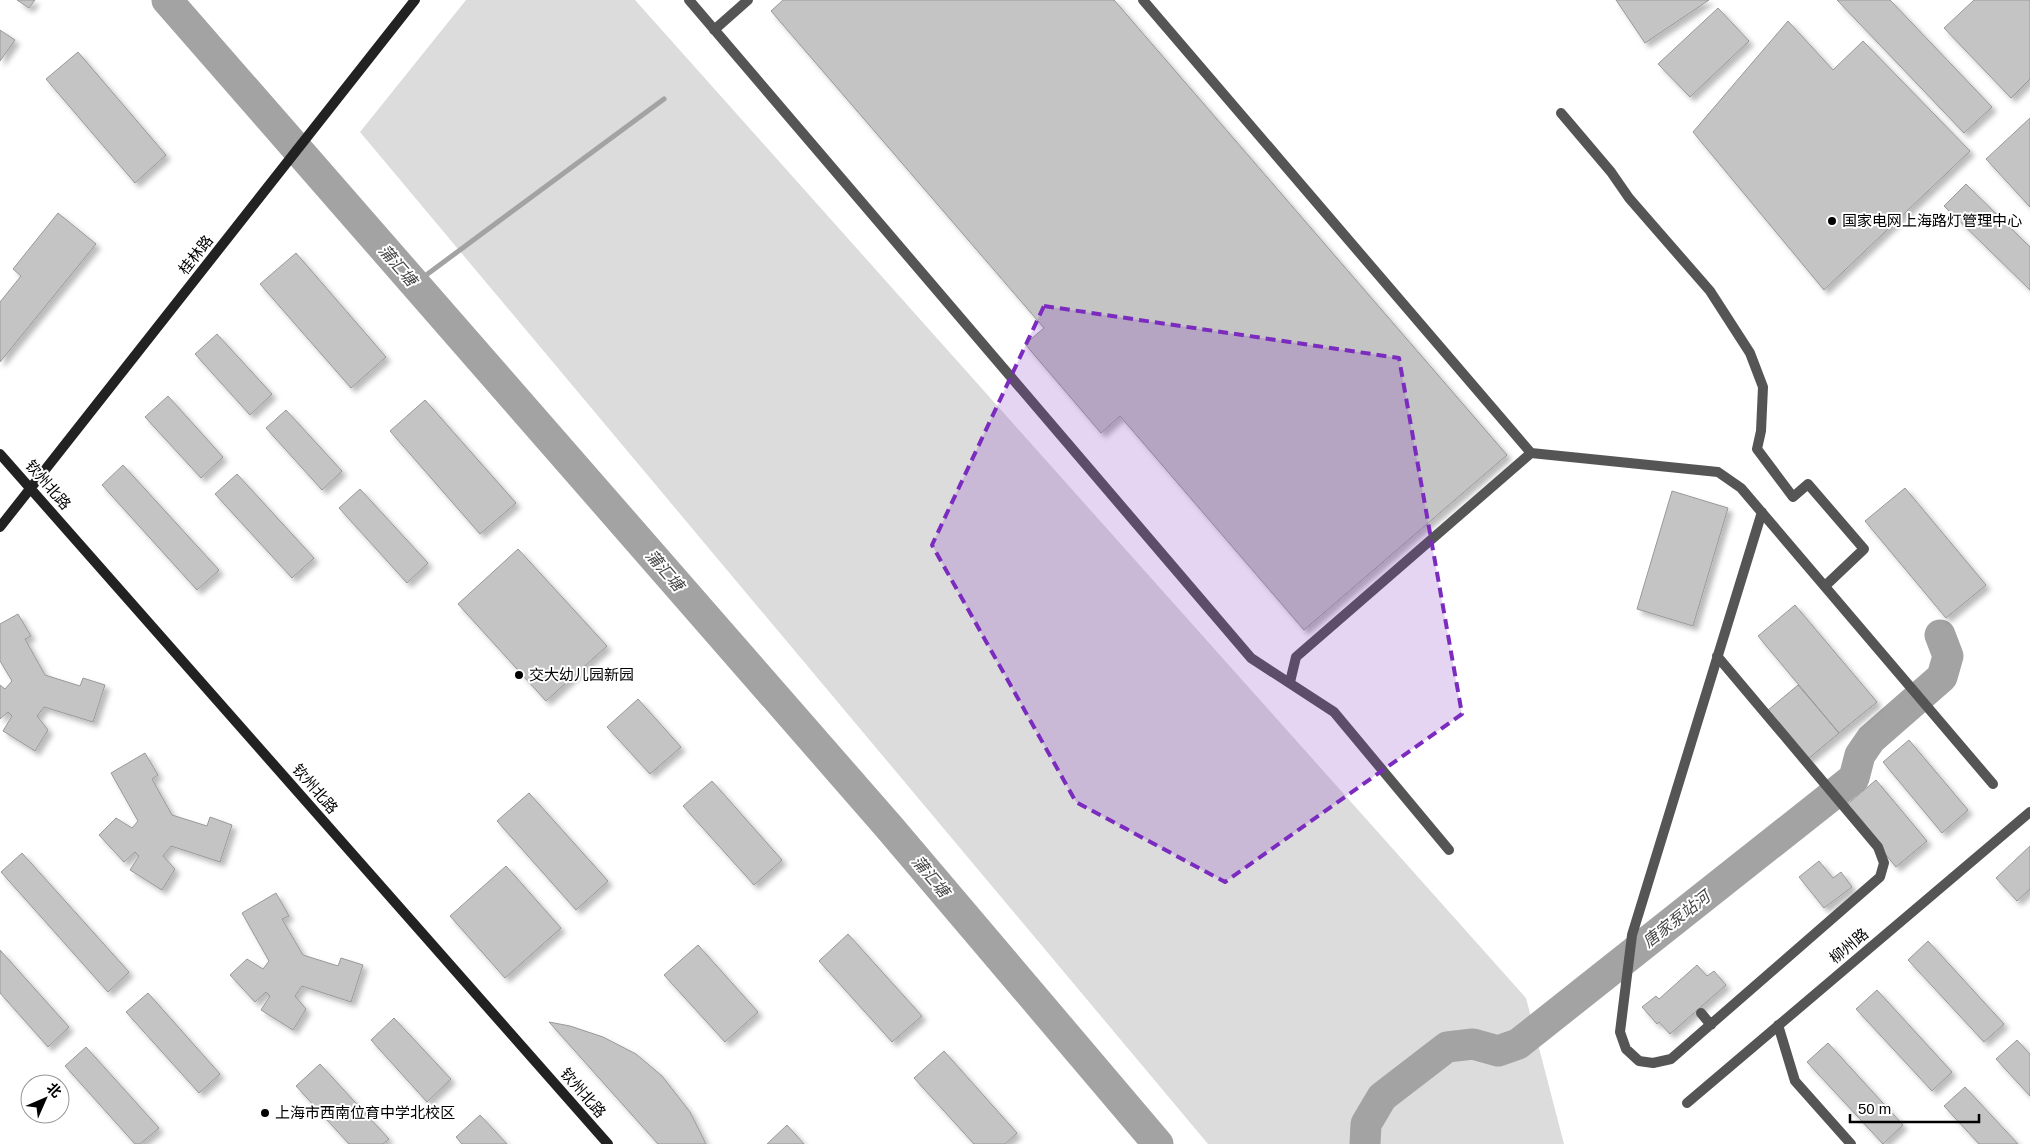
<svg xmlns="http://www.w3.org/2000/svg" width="2030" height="1144" font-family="Arial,'Noto Sans SC',sans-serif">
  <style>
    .green { fill: #dcdcdc }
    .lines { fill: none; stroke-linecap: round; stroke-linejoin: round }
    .stream { stroke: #a3a3a3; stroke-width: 5 }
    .river { stroke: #a3a3a3; stroke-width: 31 }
    .building { fill: #c4c4c4; stroke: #999; filter: url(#shadow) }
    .lane { stroke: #555; stroke-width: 10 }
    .street { stroke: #555; stroke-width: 10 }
    .secondary { stroke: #222; stroke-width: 10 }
    .marked { fill: #7b2cbf; fill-opacity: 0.2; stroke: #7b2cbf; stroke-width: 4; stroke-dasharray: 10 6; stroke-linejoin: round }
    .poi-dot { fill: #000; stroke: #fff; stroke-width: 2 }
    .labels { text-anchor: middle; stroke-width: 4; stroke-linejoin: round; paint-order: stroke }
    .poi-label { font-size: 15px; fill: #000; stroke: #fff; text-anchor: start }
    .street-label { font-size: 15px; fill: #000; stroke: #fff }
    .water-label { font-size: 16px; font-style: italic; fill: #444; stroke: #fff }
  </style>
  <defs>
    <filter id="shadow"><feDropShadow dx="4.5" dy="4.5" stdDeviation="2.5" flood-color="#0004"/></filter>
  </defs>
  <rect width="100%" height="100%" fill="#fff"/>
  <path class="green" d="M 466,0 L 635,0 L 1526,998 L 1564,1144 L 1208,1144 L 360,132 Z"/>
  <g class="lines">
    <path class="stream" d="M 414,284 L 664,99"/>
    <path class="river" d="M 167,0 L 889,827 L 1158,1144
      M 1365,1144 L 1366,1124 L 1382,1097 L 1447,1047 L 1473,1044 L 1498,1051 L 1518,1044 L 1854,778 L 1860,755 L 1871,739 L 1942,677 L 1948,656 L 1940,635"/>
  </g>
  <path class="building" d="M 17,0 L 35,0 L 29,8 Z
    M 783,0 L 1114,0 L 1507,455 L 1304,630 L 1120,416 L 1101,433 L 1025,344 L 1044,328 L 771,11 Z
    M 1616,0 L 1709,0 L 1645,43 Z
    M 1837,0 L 1890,0 L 1992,107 L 1964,133 Z
    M 1974,0 L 2030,0 L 2030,79 L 2011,98 L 1944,28 Z
    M 1718,8 L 1749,41 L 1690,97 L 1658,64 Z
    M 1788,21 L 1833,70 L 1863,41 L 1970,151 L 1824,290 L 1693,132 Z
    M 0,30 L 15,40 L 0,61 Z
    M 78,52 L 166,155 L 135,183 L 46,79 Z
    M 2030,118 L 2030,207 L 1986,159 Z
    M 1966,184 L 2030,247 L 2030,290 L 1944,206 Z
    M 58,213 L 96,244 L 0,362 L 0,302 L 21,276 L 13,269 Z
    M 296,253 L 386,357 L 351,388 L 260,284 Z
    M 217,334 L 272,394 L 250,415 L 195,354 Z
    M 168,396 L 223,457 L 201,478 L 145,417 Z
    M 425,400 L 516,503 L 480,534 L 390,431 Z
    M 286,410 L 342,471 L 322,490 L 266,428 Z
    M 123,465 L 219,570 L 197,590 L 102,485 Z
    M 237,474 L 314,558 L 292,578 L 215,494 Z
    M 1905,488 L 1986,585 L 1946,618 L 1865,521 Z
    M 360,489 L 428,563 L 407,583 L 339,508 Z
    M 1672,491 L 1728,508 L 1693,626 L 1637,609 Z
    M 518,549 L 607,646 L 546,701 L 458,604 Z
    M 1795,605 L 1877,702 L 1839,733 L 1758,636 Z
    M 18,614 L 31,636 L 25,639 L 45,675 L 80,686 L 83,678 L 105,685 L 93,722 L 44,707 L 37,716 L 48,730 L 35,751 L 3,731 L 12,716 L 8,712 L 0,719 L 0,685 L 5,689 L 12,681 L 0,661 L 0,624 Z
    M 1798,685 L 1839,733 L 1807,760 L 1767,711 Z
    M 638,699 L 681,747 L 650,774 L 607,727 Z
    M 1909,740 L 1968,810 L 1942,833 L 1883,762 Z
    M 145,753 L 158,775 L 152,779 L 172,815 L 207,826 L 210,817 L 232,825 L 220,862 L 171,846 L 163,856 L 175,869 L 162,890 L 130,870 L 139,856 L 135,852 L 124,862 L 99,835 L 116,818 L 132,828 L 138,821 L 111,773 Z
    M 1876,780 L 1927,841 L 1896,867 L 1845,806 Z
    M 712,781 L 782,860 L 754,885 L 683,806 Z
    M 529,793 L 608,881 L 576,910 L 497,821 Z
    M 2030,846 L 2030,889 L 2017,901 L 1996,878 Z
    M 22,853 L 129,972 L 108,992 L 1,872 Z
    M 1819,861 L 1833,878 L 1841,872 L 1852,887 L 1824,908 L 1799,877 Z
    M 506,866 L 561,928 L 505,978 L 450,916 Z
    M 276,893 L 289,916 L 282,919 L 303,955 L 338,966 L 341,958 L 363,965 L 351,1002 L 302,986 L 295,996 L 306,1009 L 293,1030 L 261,1010 L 270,996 L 266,992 L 255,1002 L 230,975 L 247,959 L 263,969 L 269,961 L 242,913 Z
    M 848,934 L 922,1016 L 892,1042 L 819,961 Z
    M 1928,941 L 2004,1024 L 1984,1042 L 1908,960 Z
    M 698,945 L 758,1012 L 725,1042 L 664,975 Z
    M 0,950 L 69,1027 L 48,1047 L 0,993 Z
    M 1697,965 L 1707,976 L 1714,971 L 1726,985 L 1670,1034 L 1659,1022 L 1657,1024 L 1642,1007 L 1656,996 L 1659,999 Z
    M 1877,990 L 1952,1072 L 1932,1091 L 1856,1009 Z
    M 148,993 L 220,1074 L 199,1093 L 126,1012 Z
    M 394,1018 L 451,1079 L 427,1102 L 371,1040 Z
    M 549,1022 L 570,1026 L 603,1037 L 636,1054 L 662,1076 L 690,1112 L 706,1144 L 658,1144 Z
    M 2017,1040 L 2030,1054 L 2030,1096 L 1996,1059 Z
    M 1828,1043 L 1903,1125 L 1883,1144 L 1807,1062 Z
    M 86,1047 L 159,1128 L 140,1144 L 135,1144 L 65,1066 Z
    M 944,1051 L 1017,1133 L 1005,1144 L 974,1144 L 914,1078 Z
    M 320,1064 L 389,1139 L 383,1144 L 349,1144 L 296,1086 Z
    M 1965,1087 L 2018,1144 L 1979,1144 L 1944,1106 Z
    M 480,1115 L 507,1144 L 462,1144 L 456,1137 Z
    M 787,1125 L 804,1144 L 767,1144 Z"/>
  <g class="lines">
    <path class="lane" d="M 689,0 L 1251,658 L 1334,712 L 1449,850
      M 1143,0 L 1531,453 L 1718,472 L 1741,488 L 1993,784
      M 714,30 L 748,0
      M 1717,656 L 1878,847 L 1884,863 L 1880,877 L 1671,1059 L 1653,1063 L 1639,1061 L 1626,1049 L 1620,1032 L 1632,935 L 1762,512
      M 1290,682 L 1296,657 L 1531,453
      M 1701,1013 L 1711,1025"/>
    <path class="street" d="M 1561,113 L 1611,172 L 1629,198 L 1710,291 L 1750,353 L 1763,387 L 1761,431 L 1757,449 L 1793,497 L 1808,484 L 1864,549 L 1825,586
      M 1778,1025 L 1795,1081 L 1851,1144
      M 1687,1103 L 2030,812"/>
    <path class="secondary" d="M 0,454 L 608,1144
      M 0,527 L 415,0"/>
  </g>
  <path class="marked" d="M 1044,306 L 1399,358 L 1462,714 L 1225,882 L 1076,802 L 932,545 Z"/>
  <g class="poi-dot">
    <circle cx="1832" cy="221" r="5"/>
    <circle cx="519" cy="675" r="5"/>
    <circle cx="265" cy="1113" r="5"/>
  </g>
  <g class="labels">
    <g class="poi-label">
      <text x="1842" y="226">国家电网上海路灯管理中心</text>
      <text x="529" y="680">交大幼儿园新园</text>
      <text x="275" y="1118">上海市西南位育中学北校区</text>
    </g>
    <g class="street-label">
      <text transform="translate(196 255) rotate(-52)" y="5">桂林路</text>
      <text transform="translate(48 485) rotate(49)" y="5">钦州北路</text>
      <text transform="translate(315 789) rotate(49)" y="5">钦州北路</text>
      <text transform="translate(1849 946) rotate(-40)" y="5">柳州路</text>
      <text transform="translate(583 1093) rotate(49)" y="5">钦州北路</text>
    </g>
    <g class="water-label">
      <text transform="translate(398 265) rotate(49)" y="6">蒲汇塘</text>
      <text transform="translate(665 570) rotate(49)" y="6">蒲汇塘</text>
      <text transform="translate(931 876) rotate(50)" y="6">蒲汇塘</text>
      <text transform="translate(1676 919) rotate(-38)" y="6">唐家泵站河</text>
    </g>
  </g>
  <g transform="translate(45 1099) rotate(45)"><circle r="24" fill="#ffffff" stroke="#999999"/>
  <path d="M0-4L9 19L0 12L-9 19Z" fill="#000000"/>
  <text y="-8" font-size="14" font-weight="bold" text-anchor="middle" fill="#000000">北</text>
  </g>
  <path d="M1850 1114v8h129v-8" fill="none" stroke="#000000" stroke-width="2.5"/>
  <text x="1858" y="1114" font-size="15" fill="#000000" stroke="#ffffff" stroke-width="4" paint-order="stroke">50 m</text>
</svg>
